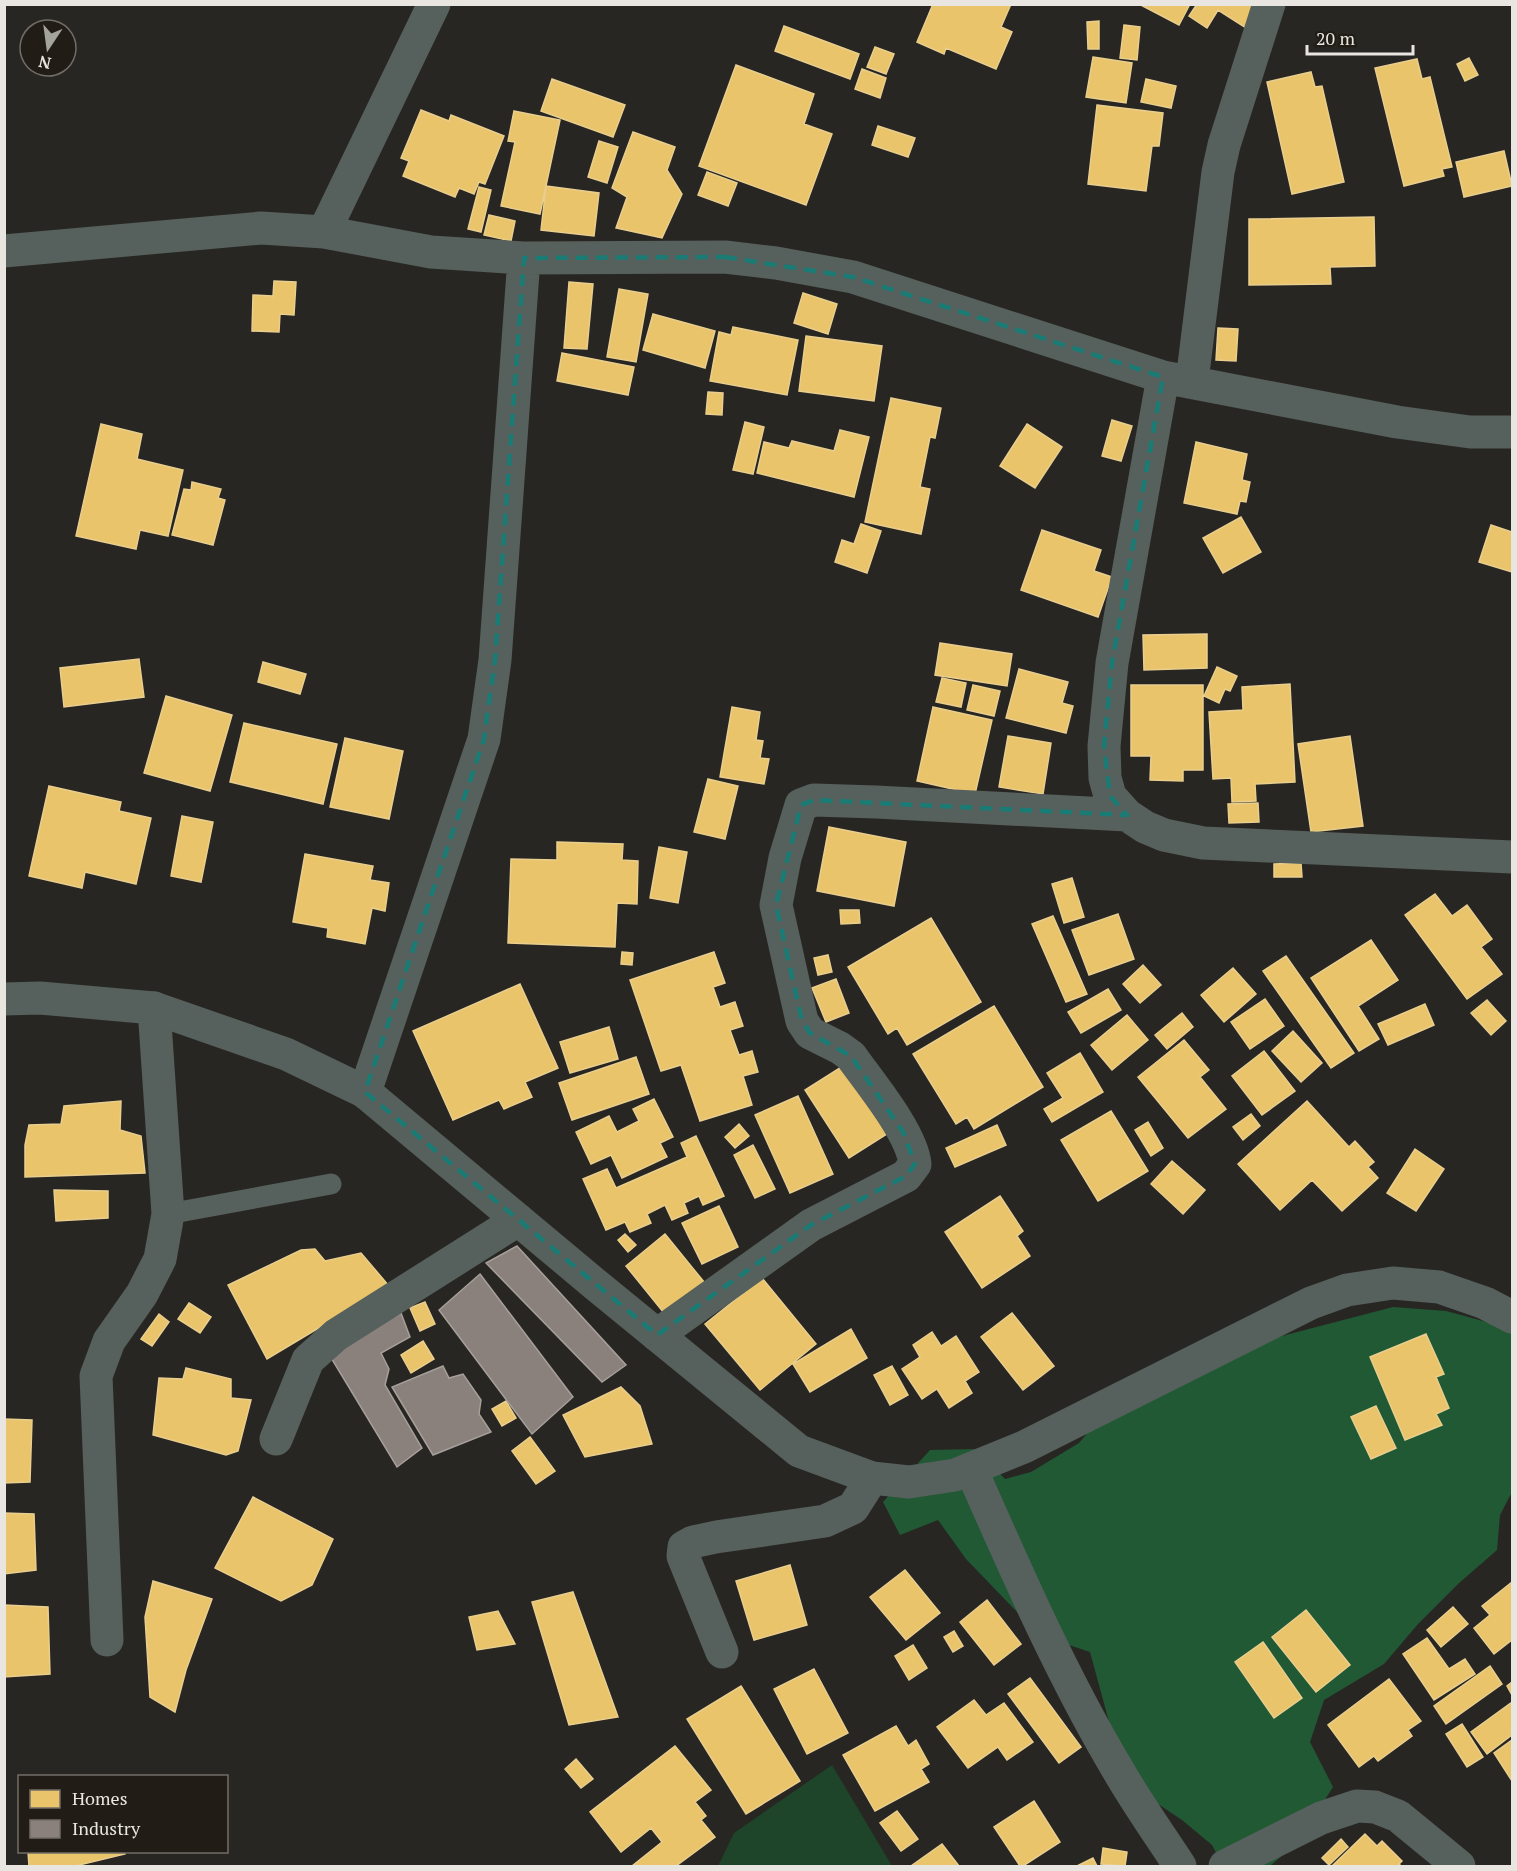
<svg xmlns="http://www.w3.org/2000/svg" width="1517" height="1871" font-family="'PT Serif',serif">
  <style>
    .green { fill: #1e442a }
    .forest { fill: #215934 }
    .homes { fill: #e9c46a; stroke: #e9ce8e; stroke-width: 1.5 }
    .industry { fill: #8a817c; stroke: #a69f9a; stroke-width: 1.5 }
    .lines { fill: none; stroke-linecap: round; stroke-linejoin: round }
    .service { stroke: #56605c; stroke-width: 21 }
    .minor { stroke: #56605c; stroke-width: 33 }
    .tertiary { stroke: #56605c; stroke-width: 33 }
    .marked { fill: none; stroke: #1a7c74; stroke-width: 4.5; stroke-dasharray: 12 8; stroke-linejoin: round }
  </style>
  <rect width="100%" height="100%" fill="#282622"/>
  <path class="green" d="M 832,1765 L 892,1866 L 718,1866 L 734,1833 Z"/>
  <path class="forest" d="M 1393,1307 L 1446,1311 L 1494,1324 L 1512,1323 L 1512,1492 L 1500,1515 L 1497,1550 L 1458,1584 L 1418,1624 L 1384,1664 L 1324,1700 L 1310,1742 L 1333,1787 L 1297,1843 L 1270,1866 L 1223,1866 L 1212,1845 L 1182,1820 L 1146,1796 L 1111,1729 L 1090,1652 L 1048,1638 L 1018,1613 L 966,1559 L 938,1520 L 900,1535 L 883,1502 L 930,1450 L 977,1449 L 1005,1479 L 1031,1472 L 1079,1443 L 1127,1386 L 1282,1336 Z"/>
  <path class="homes" d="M 933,4 L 1011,4 L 1001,27 L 1012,32 L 996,69 L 946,48 L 944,54 L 917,42 Z
    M 1139,4 L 1190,4 L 1179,25 Z
    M 1197,4 L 1259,4 L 1246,28 L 1218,10 L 1207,28 L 1189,16 Z
    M 1099,21 L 1099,49 L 1088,49 L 1087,22 Z
    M 1124,25 L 1140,27 L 1137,60 L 1120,58 Z
    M 784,26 L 859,54 L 850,79 L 775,51 Z
    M 875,47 L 894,54 L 886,74 L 867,67 Z
    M 1093,57 L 1132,63 L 1126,103 L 1086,97 Z
    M 1469,58 L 1478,75 L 1465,81 L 1457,64 Z
    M 1417,59 L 1422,79 L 1430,77 L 1452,167 L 1442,169 L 1444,176 L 1404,186 L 1375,68 Z
    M 736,65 L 814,94 L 804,124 L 832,134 L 806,205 L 699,166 Z
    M 862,69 L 886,78 L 880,98 L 855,89 Z
    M 1311,72 L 1315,87 L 1322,86 L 1344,182 L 1292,194 L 1267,82 Z
    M 552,79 L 625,105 L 613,137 L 541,111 Z
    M 1146,79 L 1176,86 L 1171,108 L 1141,102 Z
    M 1097,105 L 1163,113 L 1159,146 L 1152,146 L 1146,191 L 1088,184 Z
    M 421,110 L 449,121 L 451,115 L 504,136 L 485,184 L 479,182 L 474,194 L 459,188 L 455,197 L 403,176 L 409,161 L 401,158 Z
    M 514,111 L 560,120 L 540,214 L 501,206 L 515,142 L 508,141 Z
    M 878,126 L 915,138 L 908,157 L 872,145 Z
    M 633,132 L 675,147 L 667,170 L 682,194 L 662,238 L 616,228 L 627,197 L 612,188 Z
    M 599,141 L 618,147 L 607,183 L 588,177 Z
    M 1504,151 L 1512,186 L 1464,197 L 1456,162 Z
    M 707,172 L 737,183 L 728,206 L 698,195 Z
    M 546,186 L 599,193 L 594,236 L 541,230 Z
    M 479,187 L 491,190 L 481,232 L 468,229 Z
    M 489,215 L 515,221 L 511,241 L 484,235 Z
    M 1374,217 L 1375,266 L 1330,267 L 1331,284 L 1249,285 L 1249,219 Z
    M 274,281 L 296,282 L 294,315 L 280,314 L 279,332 L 252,331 L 253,295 L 273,296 Z
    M 569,282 L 593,284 L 587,349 L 564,348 Z
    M 619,289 L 648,294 L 636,362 L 607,357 Z
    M 803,293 L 837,304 L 828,334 L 794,323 Z
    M 653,314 L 715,331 L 705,368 L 643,350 Z
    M 733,327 L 798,340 L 787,395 L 710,381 L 719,332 L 731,335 Z
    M 1218,328 L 1238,329 L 1236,361 L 1216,360 Z
    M 806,336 L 882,346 L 874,401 L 799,391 Z
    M 562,353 L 634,367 L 628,395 L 557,381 Z
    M 708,392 L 723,393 L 722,415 L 706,414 Z
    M 891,398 L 941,408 L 935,438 L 930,437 L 920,487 L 930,489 L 921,534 L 865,522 Z
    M 1112,420 L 1132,426 L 1121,461 L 1102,456 Z
    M 745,422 L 764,427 L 753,474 L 733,470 Z
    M 101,424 L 142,434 L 137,459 L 183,470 L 168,536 L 140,530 L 136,549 L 76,536 Z
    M 1027,424 L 1062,447 L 1035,488 L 1000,466 Z
    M 840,430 L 869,437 L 854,497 L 757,473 L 764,442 L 789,448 L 792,441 L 834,451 Z
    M 1196,442 L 1247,454 L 1242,480 L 1250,482 L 1246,502 L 1240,501 L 1237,514 L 1184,503 Z
    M 192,482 L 221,489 L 218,498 L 225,500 L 213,545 L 172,535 L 184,489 L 191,490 Z
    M 1241,517 L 1261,552 L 1223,573 L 1203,538 Z
    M 861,524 L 881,531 L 867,573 L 835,562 L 842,540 L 854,544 Z
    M 1491,525 L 1512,532 L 1512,572 L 1479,562 Z
    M 1042,530 L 1101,550 L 1094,571 L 1112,577 L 1098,617 L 1021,590 Z
    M 1207,634 L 1207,668 L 1144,670 L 1143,635 Z
    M 940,643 L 1012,654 L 1007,686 L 935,675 Z
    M 139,659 L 144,697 L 64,707 L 60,668 Z
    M 263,662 L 306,674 L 300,694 L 258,682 Z
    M 1217,667 L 1237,676 L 1230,691 L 1225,689 L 1219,703 L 1204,696 Z
    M 1019,669 L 1068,682 L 1062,703 L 1073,706 L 1066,733 L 1006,718 Z
    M 942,678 L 966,683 L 961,707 L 936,702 Z
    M 1290,684 L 1295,782 L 1255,784 L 1256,801 L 1232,802 L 1231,778 L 1213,779 L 1209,712 L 1243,710 L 1242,687 Z
    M 973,685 L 1000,691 L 994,716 L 967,710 Z
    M 1131,685 L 1203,685 L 1203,770 L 1183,770 L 1183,781 L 1150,780 L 1151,756 L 1131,756 Z
    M 166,696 L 232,715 L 210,791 L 144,773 Z
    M 732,707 L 760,712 L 756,740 L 763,741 L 760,758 L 769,759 L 764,784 L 720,777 Z
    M 933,707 L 992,720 L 975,794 L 917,781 Z
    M 244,723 L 337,744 L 323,804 L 230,782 Z
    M 1008,736 L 1051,743 L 1043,794 L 999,787 Z
    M 1350,736 L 1363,826 L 1311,832 L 1298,744 Z
    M 345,738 L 403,751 L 389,819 L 330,807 Z
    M 708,779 L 738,786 L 725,839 L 694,832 Z
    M 49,786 L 121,802 L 119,811 L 151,818 L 136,884 L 85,872 L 82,888 L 29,876 Z
    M 1258,803 L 1259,822 L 1229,823 L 1228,804 Z
    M 182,816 L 213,822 L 201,882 L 171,876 Z
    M 829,827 L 906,842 L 894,906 L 817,891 Z
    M 557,842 L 623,844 L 622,860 L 638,861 L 637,904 L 617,903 L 615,947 L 508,943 L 511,859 L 557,860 Z
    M 659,847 L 687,852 L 678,903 L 650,898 Z
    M 305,854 L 373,866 L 370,880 L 389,883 L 385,911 L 372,908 L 365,944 L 327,937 L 328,928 L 293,922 Z
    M 1301,863 L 1302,877 L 1274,877 L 1274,864 Z
    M 1072,878 L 1084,917 L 1064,923 L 1052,884 Z
    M 1435,894 L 1452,916 L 1467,905 L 1492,939 L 1481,947 L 1502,974 L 1467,999 L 1405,915 Z
    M 840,910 L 859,910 L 860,923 L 841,924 Z
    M 1118,914 L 1134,959 L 1089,975 L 1072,930 Z
    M 1053,916 L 1087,994 L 1066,1002 L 1032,924 Z
    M 931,918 L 981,1002 L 907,1045 L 897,1028 L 888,1034 L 848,967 Z
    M 1371,940 L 1398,980 L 1358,1006 L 1379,1039 L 1359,1051 L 1311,978 Z
    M 622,952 L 633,953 L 632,965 L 621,964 Z
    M 714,952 L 725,983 L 713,987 L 720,1007 L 735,1002 L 743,1026 L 730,1030 L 739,1055 L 752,1051 L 758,1072 L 743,1076 L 752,1105 L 700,1121 L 681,1065 L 661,1071 L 630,980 Z
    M 828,955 L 832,972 L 818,975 L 814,958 Z
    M 1286,956 L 1354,1053 L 1331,1068 L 1263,971 Z
    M 1143,965 L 1161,985 L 1140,1003 L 1123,984 Z
    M 1233,968 L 1256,994 L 1224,1022 L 1201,995 Z
    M 836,979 L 849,1013 L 826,1022 L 812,988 Z
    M 520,984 L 558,1068 L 525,1082 L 532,1097 L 504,1109 L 499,1100 L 453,1120 L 413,1031 Z
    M 1108,989 L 1121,1010 L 1081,1033 L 1068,1012 Z
    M 1265,999 L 1284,1026 L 1250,1049 L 1231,1022 Z
    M 1487,1000 L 1506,1021 L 1491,1035 L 1471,1013 Z
    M 1425,1004 L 1434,1025 L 1388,1045 L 1378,1024 Z
    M 994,1006 L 1043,1087 L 974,1129 L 967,1117 L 956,1124 L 913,1054 Z
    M 1182,1013 L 1193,1027 L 1167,1049 L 1155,1035 Z
    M 1127,1015 L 1148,1040 L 1112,1070 L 1091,1045 Z
    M 609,1027 L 618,1059 L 570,1073 L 560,1042 Z
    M 1293,1031 L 1322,1063 L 1301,1082 L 1272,1051 Z
    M 1184,1040 L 1209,1070 L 1200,1077 L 1226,1109 L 1188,1138 L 1138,1077 Z
    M 1264,1051 L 1295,1091 L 1262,1115 L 1232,1076 Z
    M 1080,1053 L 1103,1092 L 1052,1122 L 1044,1109 L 1063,1098 L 1047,1073 Z
    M 636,1057 L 649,1094 L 572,1120 L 559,1083 Z
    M 846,1064 L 890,1132 L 849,1158 L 805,1090 Z
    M 798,1096 L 833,1174 L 790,1193 L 755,1115 Z
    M 654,1099 L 673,1137 L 660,1143 L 667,1157 L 622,1178 L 611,1155 L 591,1164 L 576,1132 L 609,1116 L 617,1132 L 639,1121 L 633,1109 Z
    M 121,1101 L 120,1130 L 141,1136 L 145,1173 L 25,1177 L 25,1145 L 29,1125 L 61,1124 L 64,1106 Z
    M 1307,1101 L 1349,1147 L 1355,1141 L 1374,1162 L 1368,1167 L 1378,1178 L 1342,1211 L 1312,1180 L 1280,1210 L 1238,1164 Z
    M 1111,1111 L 1148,1171 L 1098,1201 L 1061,1140 Z
    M 1251,1114 L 1260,1126 L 1243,1140 L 1233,1127 Z
    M 1148,1122 L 1163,1148 L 1151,1156 L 1135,1130 Z
    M 739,1124 L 749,1136 L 735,1148 L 725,1137 Z
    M 997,1125 L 1006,1145 L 955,1167 L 946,1148 Z
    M 696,1136 L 724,1196 L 703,1205 L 699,1196 L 684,1203 L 688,1213 L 672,1220 L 665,1205 L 647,1214 L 651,1223 L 630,1232 L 625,1222 L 606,1230 L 583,1179 L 607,1169 L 616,1188 L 687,1157 L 681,1143 Z
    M 753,1145 L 775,1189 L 755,1198 L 734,1155 Z
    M 1415,1149 L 1444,1169 L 1416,1211 L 1387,1193 Z
    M 1172,1161 L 1205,1190 L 1183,1214 L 1151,1184 Z
    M 54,1190 L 108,1191 L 108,1218 L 56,1221 Z
    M 1000,1196 L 1023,1231 L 1017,1236 L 1030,1256 L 982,1288 L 945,1232 Z
    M 719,1206 L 738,1247 L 702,1264 L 682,1223 Z
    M 625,1234 L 636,1245 L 628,1252 L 618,1240 Z
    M 665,1234 L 704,1282 L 664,1313 L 626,1266 Z
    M 315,1249 L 325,1261 L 361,1253 L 389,1286 L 267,1359 L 228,1285 L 301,1250 Z
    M 762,1278 L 816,1344 L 760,1390 L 705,1324 Z
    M 425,1302 L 435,1324 L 420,1331 L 410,1308 Z
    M 189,1303 L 211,1317 L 200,1333 L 178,1319 Z
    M 1012,1313 L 1054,1366 L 1023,1390 L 981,1337 Z
    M 159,1314 L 169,1322 L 152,1346 L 141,1339 Z
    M 851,1329 L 867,1358 L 810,1392 L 793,1364 Z
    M 932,1332 L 941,1346 L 956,1336 L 979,1372 L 965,1381 L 972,1393 L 949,1408 L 937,1389 L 922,1399 L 902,1369 L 920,1357 L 913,1345 Z
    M 1426,1334 L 1444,1374 L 1436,1377 L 1449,1408 L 1436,1414 L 1442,1425 L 1405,1440 L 1370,1357 Z
    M 423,1341 L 434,1359 L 411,1373 L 401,1355 Z
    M 892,1366 L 908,1395 L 890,1405 L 874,1375 Z
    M 186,1368 L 231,1379 L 231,1398 L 251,1400 L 238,1451 L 226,1455 L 153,1435 L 159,1378 L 183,1379 Z
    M 621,1387 L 640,1406 L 652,1444 L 585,1457 L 563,1415 Z
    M 506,1401 L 516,1418 L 502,1426 L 492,1409 Z
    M 1376,1406 L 1396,1448 L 1371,1459 L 1351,1417 Z
    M 4,1419 L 32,1420 L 30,1482 L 4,1483 Z
    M 530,1437 L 555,1471 L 536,1484 L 512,1451 Z
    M 253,1497 L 333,1539 L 312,1585 L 281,1601 L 215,1568 Z
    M 4,1513 L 34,1514 L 36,1570 L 4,1574 Z
    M 790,1565 L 807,1625 L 754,1640 L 736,1581 Z
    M 905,1570 L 940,1613 L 906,1640 L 870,1597 Z
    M 153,1581 L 212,1599 L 186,1670 L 175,1712 L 150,1697 L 145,1617 Z
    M 1512,1582 L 1512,1640 L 1494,1654 L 1474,1628 L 1490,1615 L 1482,1606 Z
    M 573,1592 L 618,1717 L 569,1725 L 532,1602 Z
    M 987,1600 L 1021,1644 L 994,1665 L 960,1622 Z
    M 4,1605 L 48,1607 L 50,1674 L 4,1677 Z
    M 1453,1607 L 1468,1624 L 1441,1647 L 1427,1630 Z
    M 1306,1610 L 1350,1665 L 1316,1692 L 1272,1637 Z
    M 498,1611 L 515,1644 L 477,1650 L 469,1617 Z
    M 954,1631 L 963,1646 L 953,1652 L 944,1637 Z
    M 1427,1638 L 1449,1669 L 1465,1659 L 1475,1674 L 1434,1700 L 1403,1654 Z
    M 1263,1642 L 1302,1698 L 1274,1718 L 1235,1662 Z
    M 913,1645 L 927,1668 L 909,1680 L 895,1656 Z
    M 1490,1666 L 1502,1684 L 1446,1724 L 1434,1706 Z
    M 814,1669 L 848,1733 L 807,1754 L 774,1689 Z
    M 1030,1678 L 1081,1747 L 1059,1763 L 1008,1694 Z
    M 1389,1679 L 1421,1721 L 1408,1730 L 1412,1736 L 1378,1761 L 1374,1756 L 1359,1767 L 1328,1725 Z
    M 1512,1682 L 1512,1695 L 1507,1686 Z
    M 741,1686 L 800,1781 L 746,1814 L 687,1719 Z
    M 974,1700 L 986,1715 L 1004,1703 L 1033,1742 L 1007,1760 L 998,1747 L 968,1768 L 937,1727 Z
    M 1511,1703 L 1512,1705 L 1512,1735 L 1487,1754 L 1471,1732 Z
    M 1462,1724 L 1483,1757 L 1467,1767 L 1446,1734 Z
    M 896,1726 L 908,1746 L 916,1740 L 929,1764 L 921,1769 L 929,1782 L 875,1811 L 843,1755 Z
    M 1512,1740 L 1512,1781 L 1494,1753 Z
    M 675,1746 L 711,1790 L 695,1802 L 706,1816 L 701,1820 L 715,1837 L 676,1866 L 632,1866 L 662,1842 L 651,1828 L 621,1852 L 590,1812 Z
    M 576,1759 L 593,1779 L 581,1788 L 565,1769 Z
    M 1034,1801 L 1060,1842 L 1023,1866 L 1020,1866 L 994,1827 Z
    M 897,1811 L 918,1839 L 901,1851 L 880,1823 Z
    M 1365,1834 L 1377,1846 L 1382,1841 L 1402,1861 L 1399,1864 L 1401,1866 L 1332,1866 Z
    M 1341,1839 L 1348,1847 L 1329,1865 L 1322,1858 Z
    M 942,1844 L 959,1866 L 911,1866 Z
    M 1103,1848 L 1127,1852 L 1125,1866 L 1101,1864 Z
    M 28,1852 L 125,1852 L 125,1854 L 75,1866 L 29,1866 Z
    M 1093,1858 L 1097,1866 L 1077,1866 Z"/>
  <path class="industry" d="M 517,1246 L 626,1365 L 602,1382 L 486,1263 Z
    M 480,1274 L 573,1397 L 532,1434 L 439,1310 Z
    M 401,1313 L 410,1337 L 381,1353 L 389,1369 L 385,1385 L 422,1448 L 397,1467 L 327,1351 Z
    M 443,1366 L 449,1378 L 463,1374 L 481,1400 L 479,1414 L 491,1432 L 433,1455 L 392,1387 Z"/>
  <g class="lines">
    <path class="service" d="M 168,1214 L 331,1184"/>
    <path class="minor" d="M 324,232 L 434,4
      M 4,251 L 261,228 L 324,232 L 431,252 L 524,258 L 725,257 L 776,263 L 853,277 L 1163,377 L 1397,422 L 1470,432 L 1512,432
      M 1163,377 L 1112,663 L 1104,746 L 1105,778 L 1110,796 L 1127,815 L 1145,827 L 1164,835 L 1203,843 L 1512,857
      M 1192,381 L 1218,172 L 1224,145 L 1269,4
      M 365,1092 L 484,739 L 495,660 L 524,258
      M 657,1335 L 811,1225 L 906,1176 L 915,1164 C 912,1133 870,1083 851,1056 L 840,1048 L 810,1033 L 802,1021 L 776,905 L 785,858 L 801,805 L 814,800 L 876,802 L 1127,815
      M 276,1439 L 308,1360 L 336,1335 L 518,1220
      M 971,1469 C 1016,1571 1061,1674 1118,1770 C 1137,1803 1159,1834 1180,1866
      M 107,1640 L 96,1376 L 109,1341 L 142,1294 L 160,1259 L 168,1214 L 154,1008
      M 722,1652 L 683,1556 L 684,1547 L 693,1542 L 716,1537 L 825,1521 L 853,1508 L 872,1478
      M 1225,1866 L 1321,1818 L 1357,1806 L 1375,1807 L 1398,1816 L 1459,1866"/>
    <path class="tertiary" d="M 4,999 L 40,998 L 154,1008 L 286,1054 L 365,1092 L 596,1285 L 799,1451 L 872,1478 L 909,1482 L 955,1475 L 1024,1447 L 1311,1303 L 1347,1290 L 1393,1283 L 1439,1287 L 1485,1303 L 1512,1317"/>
  </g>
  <path class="marked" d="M 725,257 L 853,277 L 1163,377 L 1112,663 L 1104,746 L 1110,796 L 1127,815 L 814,800 L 801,805 L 776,905 L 802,1021 L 810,1033 L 851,1056 L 903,1132 L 915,1164 L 906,1176 L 811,1225 L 657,1335 L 365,1092 L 484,739 L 495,660 L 524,258 Z"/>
  <rect width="1517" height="1871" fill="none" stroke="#e9e6e1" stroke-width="12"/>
  <rect x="18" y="1775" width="210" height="78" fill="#211d16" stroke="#716d67" stroke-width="1.5"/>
  <rect x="30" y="1790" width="30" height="18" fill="#e9c46a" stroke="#716d67" stroke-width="1.5"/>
  <text x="72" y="1805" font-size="18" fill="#e9e6e1">Homes</text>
  <rect x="30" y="1820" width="30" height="18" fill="#8a817c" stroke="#716d67" stroke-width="1.5"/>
  <text x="72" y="1835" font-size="18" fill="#e9e6e1">Industry</text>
  <g transform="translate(48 48) rotate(193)"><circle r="28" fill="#211d16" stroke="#716d67" stroke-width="1.5"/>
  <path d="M0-4.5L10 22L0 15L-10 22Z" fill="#a5a39e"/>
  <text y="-9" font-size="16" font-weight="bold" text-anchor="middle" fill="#e9e6e1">N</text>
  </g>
  <path d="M1307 45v9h106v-9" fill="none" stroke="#e9e6e1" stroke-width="3"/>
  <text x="1316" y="45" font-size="18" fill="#e9e6e1" stroke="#211d16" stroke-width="4.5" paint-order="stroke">20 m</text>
</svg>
